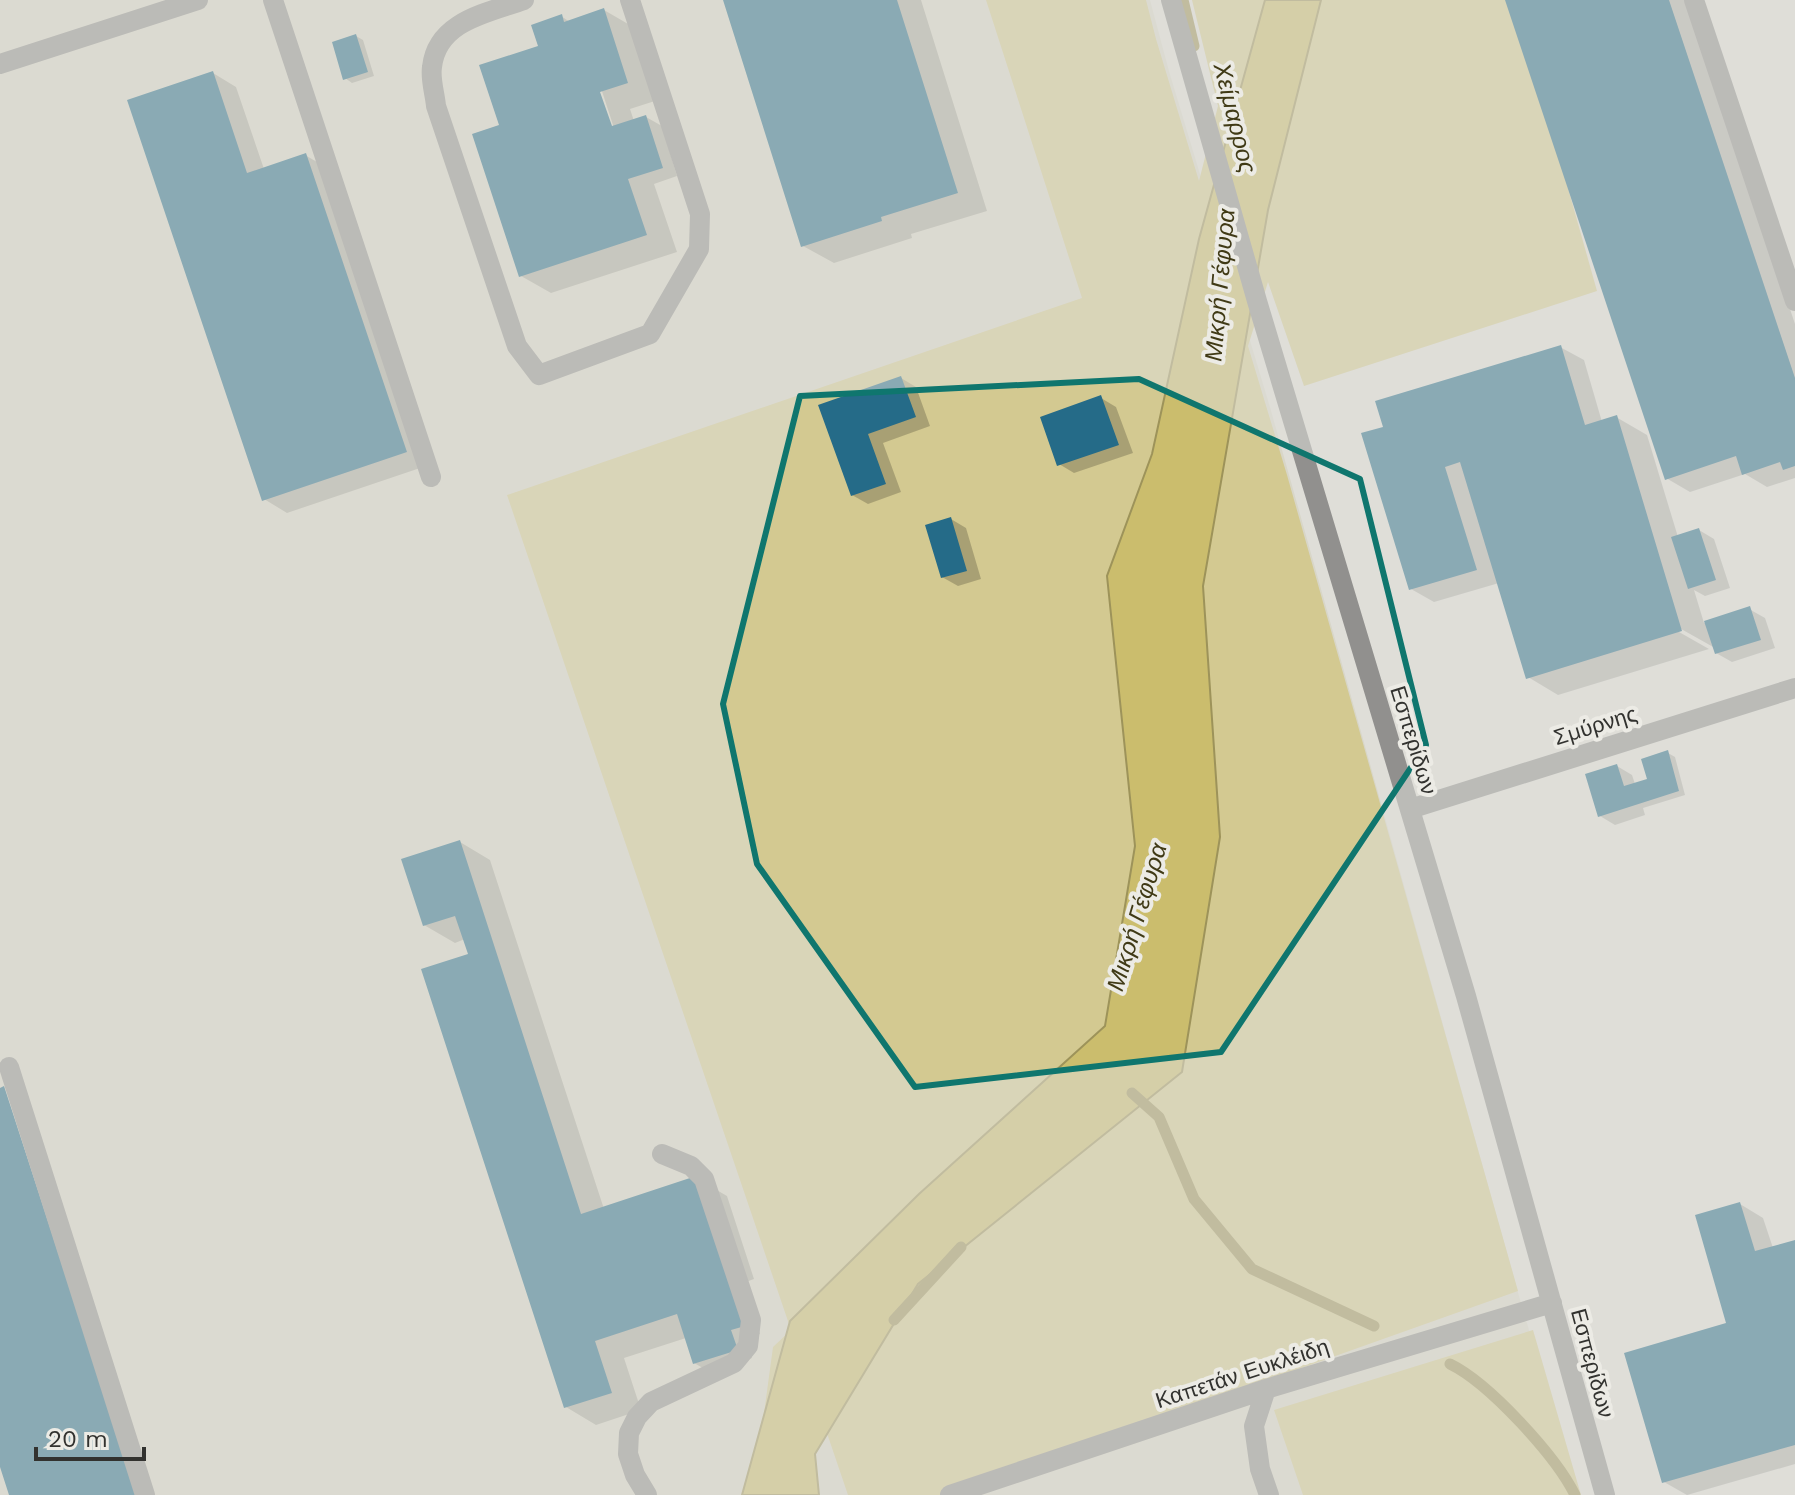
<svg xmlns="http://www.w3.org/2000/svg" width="1795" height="1495" font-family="'Work Sans',sans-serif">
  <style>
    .built { fill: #d8d6c8 }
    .green { fill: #d3c991 }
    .water { fill: #cbbd6d; stroke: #9d935a; stroke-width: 2 }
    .shadow { fill: #0003; fill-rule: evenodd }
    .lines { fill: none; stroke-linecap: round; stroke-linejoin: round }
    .stream { stroke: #9d935a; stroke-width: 11 }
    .building { fill: #256b88 }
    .minor { stroke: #91908e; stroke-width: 20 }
    .marked { fill: none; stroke: #0f766e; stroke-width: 6; stroke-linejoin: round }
    .labels { text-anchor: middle; stroke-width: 8; stroke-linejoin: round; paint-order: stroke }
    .street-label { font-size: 22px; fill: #32322f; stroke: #ecebe5 }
    .water-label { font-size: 24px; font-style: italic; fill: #403a16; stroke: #ecebe5 }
  </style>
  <rect width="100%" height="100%" fill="#dfded8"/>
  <path class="built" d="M 0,0 L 1150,0 L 1169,71 L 1270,407 L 1521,1303 L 1578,1495 L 0,1495 Z"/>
  <path class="green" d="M 986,0 L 1146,0 L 1156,39 L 1199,181 L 1218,106 L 1192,0 L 1515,0 L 1597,291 L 1304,386 L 1268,282 L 1248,346 L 1287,475 L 1518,1291 L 944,1495 L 848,1495 L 815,1398 L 756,1472 L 773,1347 L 791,1330 L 507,495 L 1082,298 Z
    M 1533,1330 L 1581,1495 L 1303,1495 L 1274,1410 Z"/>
  <path class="water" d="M 1265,0 L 1321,0 L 1268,210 L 1203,586 L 1220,837 L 1182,1072 L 918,1284 L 815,1454 L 819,1495 L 742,1495 L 790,1321 L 919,1194 L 1105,1026 L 1135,846 L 1107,576 L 1152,454 L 1199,239 Z"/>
  <path class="shadow" d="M 725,0 L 921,0 L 987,211 L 911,234 L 912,238 L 834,263 L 803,246 Z
    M 1507,0 L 1687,0 L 1795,324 L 1795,478 L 1767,487 L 1745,474 L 1690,492 L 1666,478 Z
    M 604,10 L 635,28 L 658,100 L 630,109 L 634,121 L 646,117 L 662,126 L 677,176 L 654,184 L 677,252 L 551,293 L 521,276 L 501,127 L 540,47 L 561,16 L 570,22 ZM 599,82 L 626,165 L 595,83 Z
    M 356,36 L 363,40 L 374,76 L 352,83 L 345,78 Z
    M 213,73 L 236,87 L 264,169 L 305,155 L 329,169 L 429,465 L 287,513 L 264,499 Z
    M 1560,347 L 1584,360 L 1602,422 L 1616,417 L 1647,435 L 1678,537 L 1699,530 L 1714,539 L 1730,588 L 1705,596 L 1694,590 L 1704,623 L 1749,609 L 1765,618 L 1775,648 L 1732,662 L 1716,653 L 1715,648 L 1674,625 L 1672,628 L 1709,649 L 1558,695 L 1528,677 L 1499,583 L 1434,602 L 1411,589 L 1386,428 Z
    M 901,378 L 916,387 L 930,426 L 883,443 L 901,492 L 868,504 L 852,495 L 820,406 Z
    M 1101,398 L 1116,407 L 1133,453 L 1074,473 L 1059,464 Z
    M 951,519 L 966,528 L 981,579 L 958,586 L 942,577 Z
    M 1668,753 L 1675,757 L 1685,795 L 1643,808 L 1645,815 L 1615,825 L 1600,816 L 1617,766 L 1632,775 L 1635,784 L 1650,780 Z
    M 460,842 L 490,860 L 604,1209 L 696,1178 L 727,1196 L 754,1279 L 743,1283 L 760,1334 L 746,1339 L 752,1358 L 710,1372 L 694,1363 L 686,1338 L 624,1358 L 641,1410 L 596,1425 L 566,1407 L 470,955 L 465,939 L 455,943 L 424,925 Z
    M 1740,1204 L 1763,1218 L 1773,1248 L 1795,1242 L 1795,1464 L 1687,1495 L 1664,1482 L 1729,1324 Z"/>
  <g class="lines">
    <path class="stream" d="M 1183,0 L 1194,46
      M 1132,1093 L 1159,1117 L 1194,1199 L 1252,1269 L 1374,1326
      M 894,1320 L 961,1247
      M 1450,1364 C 1489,1383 1556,1456 1575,1495"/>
  </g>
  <path class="building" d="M 723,0 L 897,0 L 958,193 L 881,217 L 882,221 L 801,247 Z
    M 1505,0 L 1669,0 L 1795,378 L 1795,466 L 1783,470 L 1780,462 L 1742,475 L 1736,456 L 1665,480 Z
    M 604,8 L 628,83 L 600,92 L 612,126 L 646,115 L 663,168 L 628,179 L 647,235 L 519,277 L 472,134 L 499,125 L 479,65 L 538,46 L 531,25 L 562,14 L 564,22 Z
    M 356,34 L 368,72 L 343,80 L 332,42 Z
    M 213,71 L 247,173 L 306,153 L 407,452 L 262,501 L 127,100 Z
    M 1561,345 L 1585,425 L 1617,415 L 1682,631 L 1526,679 L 1460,462 L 1445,467 L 1477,570 L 1409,590 L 1361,433 L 1383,427 L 1375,401 Z
    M 901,376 L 916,417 L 868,434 L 886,484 L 851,496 L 818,405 Z
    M 1101,395 L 1119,445 L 1057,466 L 1040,417 Z
    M 951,517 L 967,571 L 941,578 L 925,525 Z
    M 1699,528 L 1716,580 L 1688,589 L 1671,537 Z
    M 1750,606 L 1761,640 L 1715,654 L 1704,621 Z
    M 1668,750 L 1679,791 L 1598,817 L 1585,774 L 1617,764 L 1624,786 L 1647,779 L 1641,759 Z
    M 460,840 L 581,1214 L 696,1176 L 745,1326 L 731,1330 L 738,1350 L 693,1364 L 677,1314 L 595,1341 L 612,1393 L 564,1408 L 421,969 L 468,954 L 455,916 L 423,926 L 401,859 Z
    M 4,1086 L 137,1495 L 9,1495 L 0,1467 L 0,1088 Z
    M 1740,1202 L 1755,1251 L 1795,1240 L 1795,1445 L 1662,1483 L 1624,1353 L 1726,1323 L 1695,1215 Z"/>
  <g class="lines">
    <path class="minor" d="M 273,0 L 431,477
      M 524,0 C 487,13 437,21 432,67 C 430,79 435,94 436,106 L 517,346 L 539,375 L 650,334 L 699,249 L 700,214 L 630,0
      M 1171,0 L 1257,301 L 1466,996 L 1605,1495
      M 1694,0 L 1795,301
      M 0,64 L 198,0
      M 1410,809 L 1795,688
      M 9,1067 L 145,1495
      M 1266,1389 L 1254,1426 L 1260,1469 L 1269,1495
      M 647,1495 L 635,1475 L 628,1454 L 629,1433 L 637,1417 L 651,1402 L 734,1363 L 748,1346 L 751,1320 L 704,1179 L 691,1166 L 662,1154
      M 950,1495 L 1266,1389 L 1552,1303"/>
  </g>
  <path d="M0 0H1795V1495H0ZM 1139,379 L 1360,479 L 1426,745 L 1221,1052 L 915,1087 L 757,864 L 723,704 L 800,396 Z" fill="#dfded8" fill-opacity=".55" fill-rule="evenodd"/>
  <path class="marked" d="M 1139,379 L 1360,479 L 1426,745 L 1221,1052 L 915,1087 L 757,864 L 723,704 L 800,396 Z"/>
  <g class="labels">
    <g class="street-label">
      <text transform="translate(1595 725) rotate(-17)" y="8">Σμύρνης</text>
      <text transform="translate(1414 740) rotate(73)" y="8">Εσπερίδων</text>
      <text transform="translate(1593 1363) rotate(75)" y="8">Εσπερίδων</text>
      <text transform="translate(1242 1373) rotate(-18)" y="8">Καπετάν Ευκλέιδη</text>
    </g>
    <g class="water-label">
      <text transform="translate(1235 118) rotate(76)" y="8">Χείμαρρος</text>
      <text transform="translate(1220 285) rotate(-85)" y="8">Μικρή Γέφυρα</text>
      <text transform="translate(1137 917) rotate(-73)" y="8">Μικρή Γέφυρα</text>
    </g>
  </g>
  <path d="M36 1447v12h108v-12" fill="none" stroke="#32322f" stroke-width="4"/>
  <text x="48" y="1447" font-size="24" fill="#32322f" stroke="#ecebe5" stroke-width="6" paint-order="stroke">20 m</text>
</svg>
